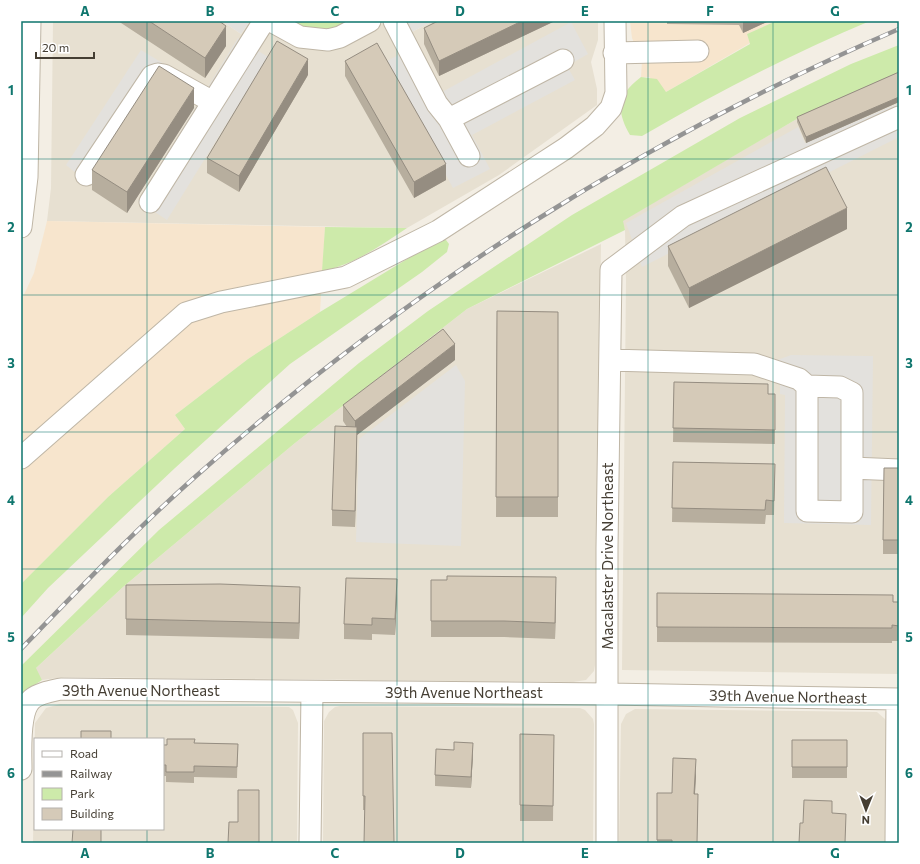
<svg xmlns="http://www.w3.org/2000/svg" width="920" height="864" font-family="Commissioner,sans-serif">
  <style>
    .residential { fill: #e7e0d1; fill-rule: evenodd }
    .commercial { fill: #f7e5cd }
    .green { fill: #cdeaaa }
    .parking { fill: #e3e1dd }
    .lines { fill: none; stroke-linecap: round; stroke-linejoin: round }
    .minor-casing { stroke: #bfb6a6; stroke-width: 23 }
    .minor { stroke: #fff; stroke-width: 21 }
    .rail-casing { stroke: #949494; stroke-width: 4.5 }
    .rail { stroke: #fff; stroke-width: 3; stroke-dasharray: 9; stroke-linecap: butt }
    .wall { fill: #b7ae9e }
    .shaded-wall { fill: #958d81 }
    .building { fill: #d5cab8; stroke: #958d81 }
    .grid { fill: none; stroke: #0f766e; stroke-width: 1; stroke-opacity: 0.55 }
    .labels { text-anchor: middle; stroke-width: 3; stroke-linejoin: round; paint-order: stroke }
    .street-label { font-size: 15px; fill: #453e33; stroke: #fff }
    .neatline { fill: none; stroke: #0f766e; stroke-width: 1.5 }
    .grid-label { font-size: 13px; text-anchor: middle; font-weight: bold; fill: #0f766e }
  </style>
  <rect width="100%" height="100%" fill="#f3eee4"/>
  <path class="residential" d="M 53,21 L 222,21 L 241,34 L 250,21 L 255,21 L 301,47 L 329,49 L 388,21 L 410,33 L 433,21 L 598,21 L 598,40 L 591,62 L 597,89 L 597,105 L 499,175 L 407,228 L 47,221 L 51,188 Z
    M 899,76 L 899,674 L 622,670 L 626,281 L 625,230 L 622,221 L 795,120 Z
    M 601,244 L 595,665 L 594,671 L 586,680 L 573,682 L 64,677 L 42,680 L 35,669 L 123,587 L 295,443 L 467,309 Z
    M 60,704 L 289,707 L 293,710 L 298,723 L 297,843 L 33,843 L 35,723 L 46,708 ZM 35,739 L 163,739 L 163,829 L 35,829 Z
    M 340,706 L 580,708 L 585,710 L 593,719 L 594,724 L 593,843 L 323,843 L 324,721 L 329,712 L 335,707 Z
    M 635,709 L 877,712 L 885,719 L 887,723 L 886,843 L 619,843 L 621,724 L 626,714 Z"/>
  <path class="commercial" d="M 630,21 L 776,21 L 747,34 L 750,43 L 666,92 L 649,77 L 641,77 L 642,61 L 632,38 Z
    M 47,221 L 325,227 L 320,312 L 248,359 L 175,415 L 185,429 L 108,497 L 21,584 L 21,301 L 34,273 Z"/>
  <path class="green" d="M 288,21 L 354,21 C 328,32 314,32 288,21 Z
    M 776,21 L 870,21 C 791,54 716,93 642,136 L 630,135 C 616,111 617,95 641,77 L 657,79 L 666,92 L 750,44 L 747,34 Z
    M 899,45 L 899,76 L 795,120 L 623,221 L 625,230 L 467,309 L 295,443 L 123,587 L 36,668 L 42,680 L 21,694 L 21,666 L 159,530 L 359,363 L 428,311 L 572,215 L 740,118 L 851,64 Z
    M 325,227 L 407,228 C 381,245 354,265 322,271 Z
    M 440,239 L 446,240 L 449,244 L 447,252 L 422,272 L 290,364 L 175,468 L 48,588 L 21,618 L 21,584 L 108,497 L 185,429 L 175,415 L 248,359 L 320,312 Z"/>
  <path class="parking" d="M 222,21 L 250,21 L 241,34 Z
    M 405,21 L 433,21 L 410,33 Z
    M 571,22 L 588,54 L 567,66 L 575,80 L 472,135 L 490,169 L 453,188 L 385,62 L 416,46 L 442,92 Z
    M 238,38 L 268,57 L 167,220 L 138,201 Z
    M 141,50 L 169,67 L 92,186 L 66,165 Z
    M 899,103 L 899,137 L 642,267 L 626,223 L 798,127 L 805,143 Z
    M 791,355 L 873,356 L 871,525 L 784,523 L 785,395 L 780,394 L 780,382 L 772,362 Z
    M 456,365 L 465,381 L 461,546 L 356,542 L 359,439 Z"/>
  <g class="lines">
    <g class="minor-casing">
      <path id="minor" d="M 271,21 L 300,37 L 328,40 L 340,37 L 370,21
        M 394,21 L 437,104 L 449,119 L 469,156
        M 614,53 L 698,51
        M 449,119 L 563,60
        M 86,175 L 152,76 L 158,74 L 164,75 L 213,102
        M 150,202 L 264,21
        M 21,227 L 27,177 L 30,21
        M 610,360 L 754,364 L 799,379 L 807,386 L 807,511 L 852,512 L 852,393 L 840,387 L 807,386
        M 21,458 L 186,313 L 221,302 L 346,277 L 438,231 L 566,148 L 595,126 L 611,108 L 616,93 L 615,21
        M 852,468 L 899,470
        M 21,769 C 21,751 18,711 32,699 C 39,693 52,691 61,689 L 608,694 L 899,699
        M 310,843 L 312,692
        M 607,843 L 607,548 L 611,270 L 683,216 L 899,117
        M 896,843 L 897,699"/>
    </g>
    <use href="#minor" class="minor"/>
    <g class="rail-casing">
      <path id="rail" d="M 21,649 C 78,590 134,531 195,477 C 404,291 642,139 899,29"/>
    </g>
    <use href="#rail" class="rail"/>
  </g>
  <path class="wall" d="M 118,21 L 219,21 L 226,46 L 205,78 Z
    M 555,21 L 439,76 L 424,44 L 424,28 Z
    M 667,21 L 769,21 L 743,33 L 739,25 L 667,24 Z
    M 345,61 L 446,180 L 414,198 L 345,76 Z
    M 899,72 L 899,102 L 806,143 L 797,122 L 797,117 Z
    M 308,75 L 239,192 L 207,173 L 207,158 Z
    M 194,108 L 127,213 L 92,190 L 92,170 Z
    M 847,229 L 689,308 L 668,266 L 668,246 Z
    M 497,311 L 558,312 L 558,517 L 496,517 Z
    M 455,360 L 357,435 L 355,527 L 332,526 L 332,510 L 347,427 L 343,421 L 343,405 Z
    M 674,382 L 768,394 L 775,394 L 775,444 L 673,442 Z
    M 673,462 L 775,464 L 774,515 L 766,515 L 765,524 L 672,522 Z
    M 899,468 L 899,554 L 883,554 L 883,540 Z
    M 431,580 L 556,593 L 555,639 L 504,637 L 431,637 Z
    M 126,585 L 300,603 L 299,639 L 126,635 Z
    M 657,593 L 899,602 L 899,641 L 892,641 L 892,643 L 657,642 Z
    M 397,595 L 395,635 L 372,634 L 372,640 L 344,639 L 344,624 Z
    M 363,733 L 394,843 L 365,810 L 363,810 Z
    M 520,734 L 554,735 L 553,821 L 520,821 Z
    M 792,740 L 847,740 L 847,778 L 792,778 Z
    M 194,743 L 238,744 L 237,778 L 194,777 L 194,783 L 166,782 L 166,776 L 163,776 L 163,745 Z
    M 473,754 L 471,788 L 435,786 L 435,775 Z
    M 696,774 L 695,794 L 697,843 L 657,843 L 657,793 L 672,793 Z"/>
  <path class="shaded-wall" d="M 522,21 L 555,21 L 439,76 L 439,61 Z
    M 743,21 L 769,21 L 743,33 Z
    M 226,26 L 226,46 L 205,78 L 205,58 Z
    M 308,59 L 308,75 L 239,192 L 239,176 Z
    M 194,88 L 194,108 L 127,213 L 127,192 Z
    M 899,97 L 899,102 L 806,143 L 806,137 Z
    M 446,164 L 446,180 L 414,198 L 414,182 Z
    M 847,208 L 847,229 L 689,308 L 689,288 Z
    M 455,344 L 455,360 L 357,435 L 355,527 L 355,421 Z
    M 556,577 L 556,593 L 555,639 L 555,623 Z
    M 397,579 L 397,595 L 395,635 L 395,619 Z
    M 300,587 L 300,603 L 299,639 L 299,623 Z
    M 473,743 L 473,754 L 471,788 L 471,777 Z
    M 696,759 L 696,774 L 694,809 L 694,794 Z"/>
  <path class="building" d="M 149,21 L 219,21 L 226,26 L 205,58 Z
    M 438,21 L 522,21 L 439,61 L 424,28 Z
    M 277,41 L 308,59 L 239,176 L 207,158 Z
    M 377,43 L 446,164 L 414,182 L 345,61 Z
    M 159,66 L 194,88 L 127,192 L 92,170 Z
    M 899,72 L 899,97 L 806,137 L 797,117 Z
    M 826,167 L 847,208 L 689,288 L 668,246 Z
    M 497,311 L 558,312 L 558,497 L 496,497 Z
    M 443,329 L 455,344 L 355,421 L 343,405 Z
    M 674,382 L 768,384 L 768,394 L 775,394 L 775,430 L 673,428 Z
    M 335,426 L 357,427 L 355,511 L 332,510 Z
    M 673,462 L 775,464 L 774,501 L 766,500 L 765,510 L 672,508 Z
    M 884,468 L 899,468 L 899,540 L 883,540 Z
    M 447,576 L 556,577 L 555,623 L 504,621 L 431,621 L 431,580 L 447,580 Z
    M 346,578 L 397,579 L 395,619 L 372,618 L 372,625 L 344,624 Z
    M 220,584 L 300,587 L 299,623 L 126,619 L 126,585 Z
    M 657,593 L 893,595 L 893,602 L 899,602 L 899,626 L 892,625 L 892,628 L 657,627 Z
    M 81,731 L 111,731 L 111,739 L 81,739 Z
    M 363,733 L 392,733 L 394,843 L 364,843 L 365,796 L 363,796 Z
    M 520,734 L 554,735 L 553,806 L 520,805 Z
    M 167,739 L 195,739 L 194,743 L 238,744 L 237,767 L 194,766 L 194,772 L 166,772 L 166,765 L 163,765 L 163,745 L 167,745 Z
    M 792,740 L 847,740 L 847,767 L 792,767 Z
    M 454,742 L 473,743 L 471,777 L 435,775 L 436,749 L 454,750 Z
    M 673,758 L 696,759 L 694,794 L 698,794 L 697,843 L 672,843 L 672,840 L 657,840 L 657,793 L 672,793 Z
    M 238,790 L 259,790 L 259,843 L 228,843 L 229,822 L 238,822 Z
    M 804,800 L 832,801 L 832,813 L 846,814 L 845,843 L 799,843 L 800,823 L 803,823 Z
    M 73,829 L 101,829 L 101,843 L 72,843 Z"/>
  <path class="grid" d="M 147,21 L 147,739M 272,21 L 272,843M 397,21 L 397,843M 523,21 L 523,843M 648,21 L 648,843M 773,21 L 773,843M 21,159 L 899,159M 21,295 L 899,295M 21,432 L 899,432M 21,569 L 899,569M 21,705 L 899,705M 147,829 L 147,843"/>
  <g class="labels">
    <g class="street-label">
      <text transform="translate(608 556) rotate(-90)" y="5">Macalaster Drive Northeast</text>
      <text x="141" y="696">39th Avenue Northeast</text>
      <text x="464" y="698">39th Avenue Northeast</text>
      <text transform="translate(788 697) rotate(1)" y="5">39th Avenue Northeast</text>
    </g>
  </g>
  <rect width="920" height="864" fill="none" stroke="#ffffff" stroke-width="44"/>
  <rect x="34" y="738" width="130" height="92" fill="#ffffff" stroke="#b5b2ad"/>
  <rect x="42" y="751" width="20" height="6" fill="#ffffff" stroke="#b5b2ad"/>
  <text x="70" y="758" font-size="12" fill="#453e33">Road</text>
  <rect x="42" y="771" width="20" height="6" fill="#949494" stroke="#b5b2ad"/>
  <text x="70" y="778" font-size="12" fill="#453e33">Railway</text>
  <rect x="42" y="788" width="20" height="12" fill="#cdeaaa" stroke="#b5b2ad"/>
  <text x="70" y="798" font-size="12" fill="#453e33">Park</text>
  <rect x="42" y="808" width="20" height="12" fill="#d5cab8" stroke="#b5b2ad"/>
  <text x="70" y="818" font-size="12" fill="#453e33">Building</text>
  <g transform="translate(866 810) rotate(181)" stroke="#ffffff" stroke-width="3" paint-order="stroke">
  <path d="M0-3L7 15L0 10L-7 15Z" fill="#453e33"/>
  <text y="-6" font-size="11" font-weight="bold" text-anchor="middle" fill="#453e33">N</text>
  </g>
  <path d="M36 52v6h58v-6" fill="none" stroke="#453e33" stroke-width="2"/>
  <text x="42" y="52" font-size="12" fill="#453e33" stroke="#ffffff" stroke-width="3" paint-order="stroke">20 m</text>
  <rect x="22" y="22" width="876" height="820" class="neatline"/>
  <g class="grid-label">
    <text x="85" y="16">A</text>
    <text x="210" y="16">B</text>
    <text x="335" y="16">C</text>
    <text x="460" y="16">D</text>
    <text x="585" y="16">E</text>
    <text x="710" y="16">F</text>
    <text x="835" y="16">G</text>
    <text x="11" y="95">1</text>
    <text x="909" y="95">1</text>
    <text x="11" y="232">2</text>
    <text x="909" y="232">2</text>
    <text x="11" y="368">3</text>
    <text x="909" y="368">3</text>
    <text x="11" y="505">4</text>
    <text x="909" y="505">4</text>
    <text x="11" y="642">5</text>
    <text x="909" y="642">5</text>
    <text x="11" y="778">6</text>
    <text x="909" y="778">6</text>
    <text x="85" y="858">A</text>
    <text x="210" y="858">B</text>
    <text x="335" y="858">C</text>
    <text x="460" y="858">D</text>
    <text x="585" y="858">E</text>
    <text x="710" y="858">F</text>
    <text x="835" y="858">G</text>
  </g>
</svg>
